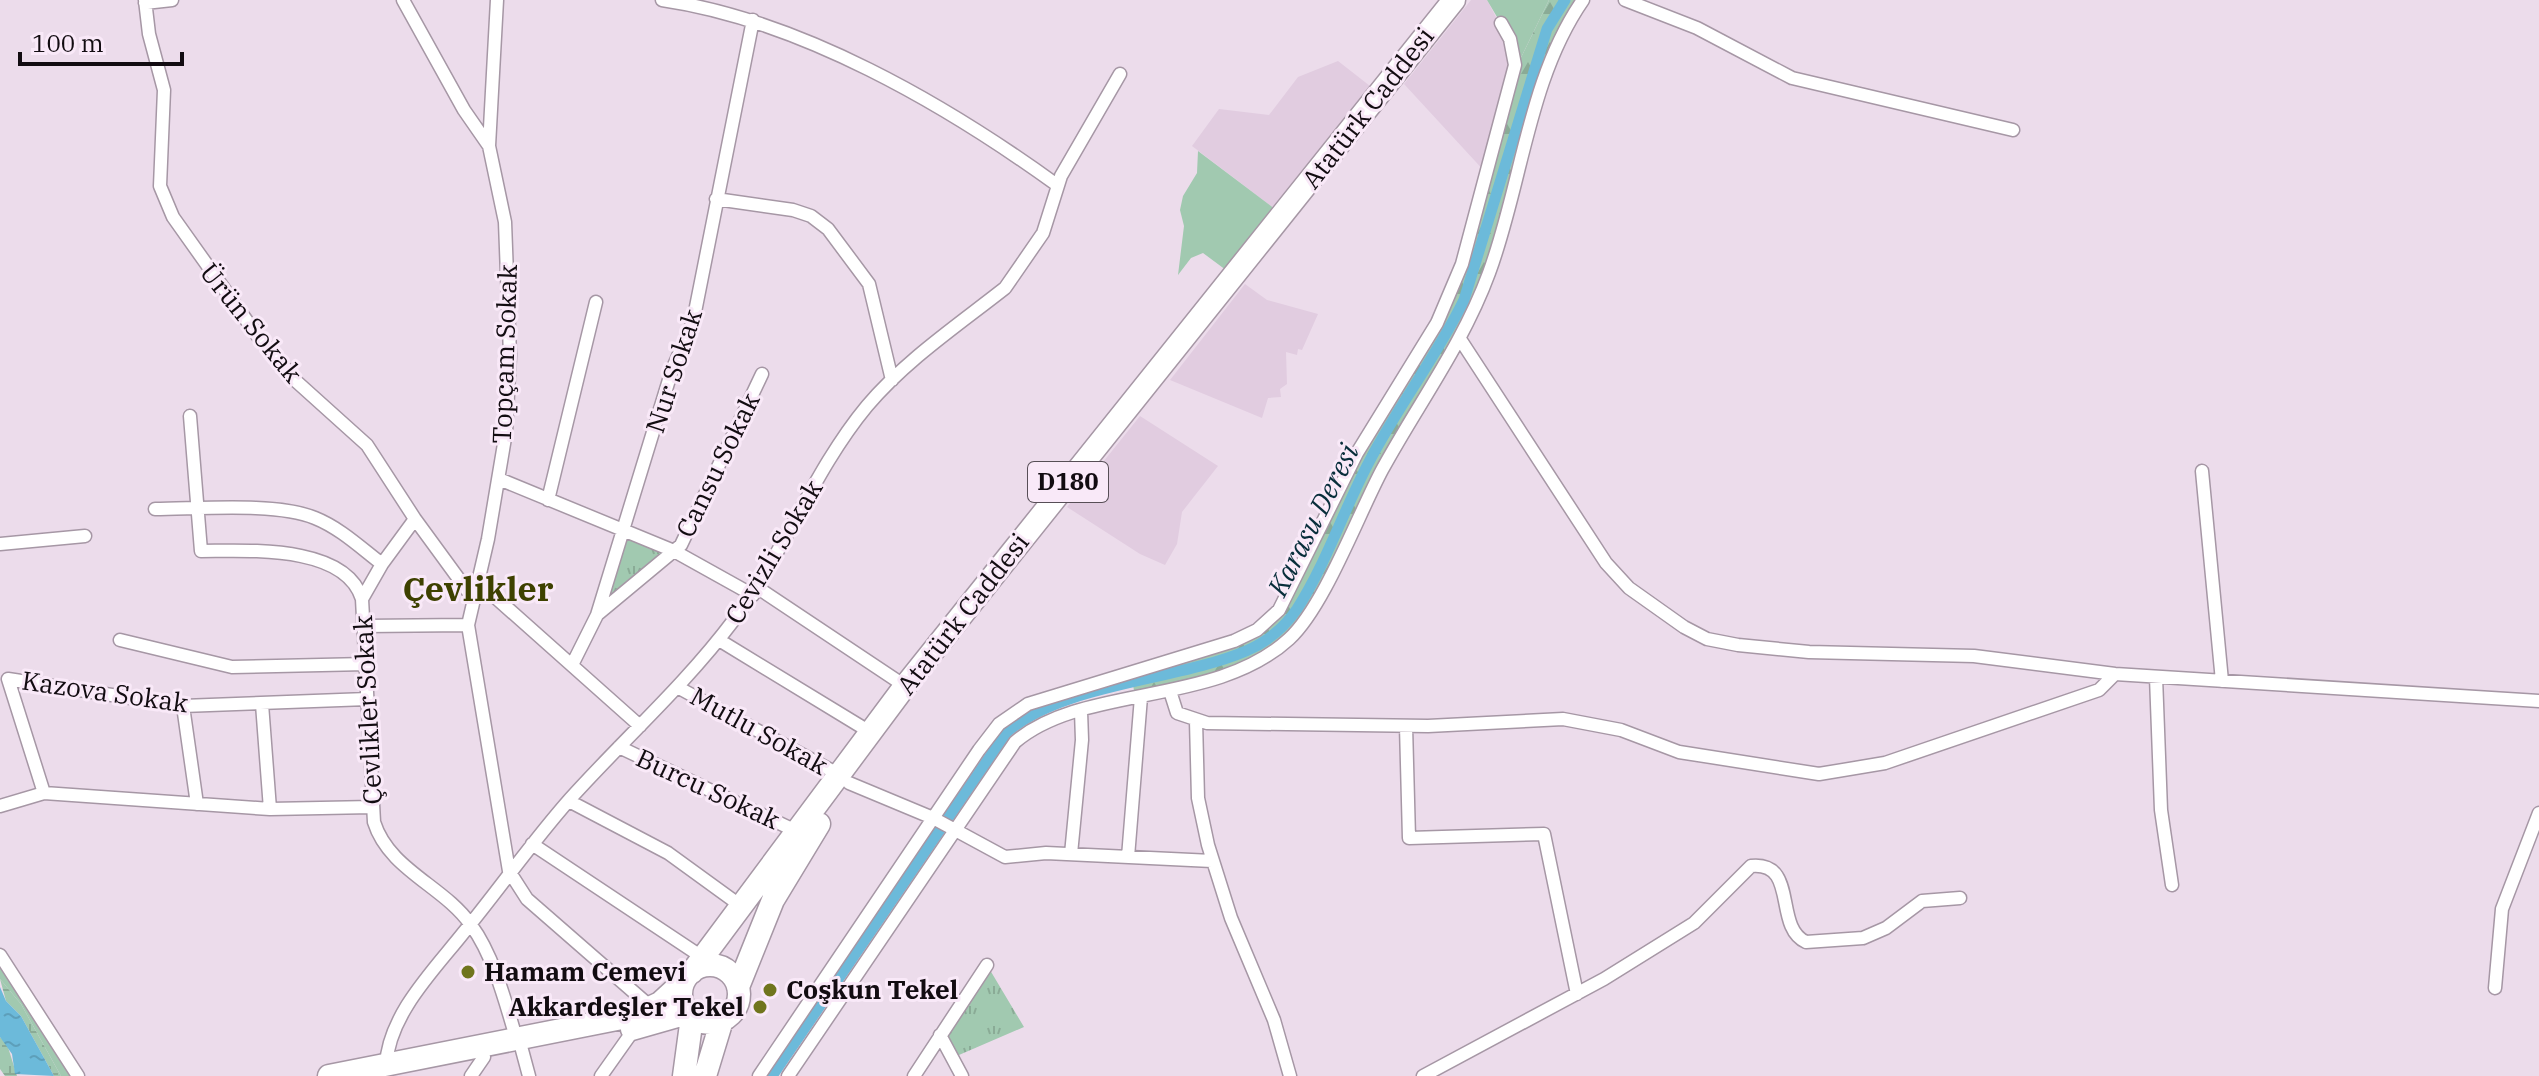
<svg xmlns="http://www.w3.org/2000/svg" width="2539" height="1076" font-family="'IBM Plex Serif',serif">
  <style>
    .built { fill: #e1cce0 }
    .grass { fill: #a1c9b0 }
    .forest { fill: url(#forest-firs) }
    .wetland { fill: url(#wetland-marsh) }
    .park { fill: url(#park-tufts) }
    .water { fill: url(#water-ripples) }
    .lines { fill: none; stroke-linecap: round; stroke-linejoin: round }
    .canal { stroke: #6cbada; stroke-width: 11 }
    .minor-casing { stroke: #a697a5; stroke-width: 15 }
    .trunk-casing { stroke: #a697a5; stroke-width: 25 }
    .minor { stroke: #fff; stroke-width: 12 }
    .trunk { stroke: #fff; stroke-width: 22 }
    .poi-dot { fill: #70751d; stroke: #f9e9f8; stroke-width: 3 }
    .labels { text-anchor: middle; stroke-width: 6; stroke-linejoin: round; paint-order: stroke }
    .shield { fill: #f9e9f8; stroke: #574e56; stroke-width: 2 }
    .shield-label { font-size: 24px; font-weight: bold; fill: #120c11 }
    .street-label { font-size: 26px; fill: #120c11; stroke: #f9e9f8 }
    .poi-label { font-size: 26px; font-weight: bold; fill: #120c11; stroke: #f9e9f8; text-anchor: start }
    .water-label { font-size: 28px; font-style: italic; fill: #082e3b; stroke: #f9e9f8 }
    .district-label { font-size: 34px; font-weight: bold; fill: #3e4100; stroke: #f9e9f8 }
  </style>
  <defs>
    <pattern id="forest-firs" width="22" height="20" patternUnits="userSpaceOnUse" patternTransform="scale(2)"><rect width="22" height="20" fill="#a1c9b0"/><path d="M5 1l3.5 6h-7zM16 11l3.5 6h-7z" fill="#8aab96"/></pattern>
    <pattern id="wetland-marsh" width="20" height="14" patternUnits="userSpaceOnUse" patternTransform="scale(2)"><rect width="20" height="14" fill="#a1c9b0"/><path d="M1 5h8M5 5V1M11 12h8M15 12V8" fill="none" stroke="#8aab96"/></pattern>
    <pattern id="park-tufts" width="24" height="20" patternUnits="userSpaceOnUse" patternTransform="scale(2)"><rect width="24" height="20" fill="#a1c9b0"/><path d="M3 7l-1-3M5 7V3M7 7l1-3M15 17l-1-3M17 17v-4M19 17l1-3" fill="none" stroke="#8aab96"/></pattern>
    <pattern id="water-ripples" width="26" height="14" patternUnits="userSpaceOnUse" patternTransform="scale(2)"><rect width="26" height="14" fill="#6cbada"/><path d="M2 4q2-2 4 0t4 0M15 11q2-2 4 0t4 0" fill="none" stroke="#5d9fba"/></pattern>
  </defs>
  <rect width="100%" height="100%" fill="#ecdceb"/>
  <path class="built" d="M 1471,0 L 1487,0 L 1515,53 L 1487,174 L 1404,84 Z
    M 1338,61 L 1379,93 L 1283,215 L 1192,146 L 1219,109 L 1269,115 L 1298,77 Z
    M 1245,284 L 1267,300 L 1318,314 L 1302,350 L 1298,349 L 1297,355 L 1286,352 L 1287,384 L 1280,389 L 1281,397 L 1268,398 L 1262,418 L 1170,380 Z
    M 1140,416 L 1218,466 L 1182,512 L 1177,544 L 1165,565 L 1140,554 L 1067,507 Z"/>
  <path class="grass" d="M 1487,0 L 1549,0 L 1513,74 L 1510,39 Z
    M 1198,151 L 1283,215 L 1234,276 L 1203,253 L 1191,258 L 1178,275 L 1184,226 L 1180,210 L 1183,196 L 1197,173 Z
    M 0,955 L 78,1076 L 61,1076 L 21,1004 L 0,979 Z"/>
  <path class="forest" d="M 1549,0 L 1583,0 L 1563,30 L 1489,273 L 1309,613 L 1256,663 L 1136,699 L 1130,672 L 1264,625 L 1357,453 L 1445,307 L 1513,74 Z"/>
  <path class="wetland" d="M 0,979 L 21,1004 L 61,1076 L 54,1076 L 21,1016 L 6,1001 Z
    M 0,1037 L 7,1044 L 17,1076 L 5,1076 L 0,1069 Z"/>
  <path class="park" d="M 623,532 L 674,551 L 597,615 Z
    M 987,965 L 1024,1027 L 952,1058 L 940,1035 Z"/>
  <path class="water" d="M 0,987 L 6,1001 L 21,1016 L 54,1076 L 15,1074 L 12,1054 L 0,1037 Z"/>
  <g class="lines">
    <path class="canal" d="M 772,1076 L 1006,733 C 1062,683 1176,681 1246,651 C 1267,642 1284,628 1297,609 C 1326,564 1344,509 1369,462 C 1398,406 1437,356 1464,300 L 1547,29 L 1565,0"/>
    <g class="minor-casing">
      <path id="minor" d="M 145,0 L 149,34 L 164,90 L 160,186 L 173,217 L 259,338 L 297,382 L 367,445 L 415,519 L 472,597
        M 403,0 L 464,110 L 489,146 L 505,222 L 510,355 L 506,432 L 488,539 L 468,625 L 509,871 L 527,899 L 652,1008
        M 662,0 C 800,20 945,104 1057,185
        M 1625,0 L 1697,28 L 1792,78 L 2013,130
        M 145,3 L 172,0
        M 489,146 L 497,0
        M 716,199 L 793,210 L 811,216 L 828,229 L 869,284 L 892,380
        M 1460,339 L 1606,563 L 1629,588 L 1684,627 L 1707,639 L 1738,645 L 1809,652 L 1974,656 L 2115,674 L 2539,701
        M 190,416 L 201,551 C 247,551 345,544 362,599
        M 2202,471 L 2222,681
        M 499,479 L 674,551 L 753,595
        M 548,500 L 596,302
        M 155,509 C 198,509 277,502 315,518 C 340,528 361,548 382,564
        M 415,519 L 382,564 L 362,599 L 374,822 C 389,870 444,886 471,925 C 494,956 506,1004 517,1041
        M 0,544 L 85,536
        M 477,581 L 640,726
        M 758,588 L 905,686
        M 598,614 L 681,545 L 762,374
        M 364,626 L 468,625
        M 120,640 L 232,667 L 366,664
        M 719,640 L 870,732
        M 572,665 L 597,615 L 672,370 L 693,322 L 753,20
        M 2156,677 L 2161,810 L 2172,885
        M 679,688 L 838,774
        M 1170,691 L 1177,713 L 1207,723 L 1428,726 L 1563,719 L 1621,730 L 1679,752 L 1819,774 L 1885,763 L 2099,690 L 2115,674
        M 262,704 L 270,809
        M 183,706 L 197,804
        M 1196,721 L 1198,798 L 1208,845 L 1231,918 L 1274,1020 L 1290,1076
        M 1406,726 L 1409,838 L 1544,834 L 1577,994
        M 619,747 L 796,831
        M 849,783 L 933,818 L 1005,857 L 1046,853 L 1212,861
        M 44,793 L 270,809 L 372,807
        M 569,801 L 668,853 L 741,906
        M 0,806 L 44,793 L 8,679 L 183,706 L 367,699
        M 532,844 L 702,957
        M 1071,854 L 1082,740 L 1081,711
        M 1128,857 L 1141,697
        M 0,955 L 78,1076
        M 2495,988 L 2502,909 L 2539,813
        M 940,1035 L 962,1076
        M 522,1050 L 529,1076
        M 386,1065 C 389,1014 434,970 464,932 C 500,888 532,842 570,799 C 624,739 684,686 733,621 C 784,554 813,471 867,406 C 906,360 958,325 1005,288 L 1043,233 L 1061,176 L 1120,74
        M 471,1076 L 484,1057
        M 601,1076 L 635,1028
        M 759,1076 L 979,750 L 999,724 L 1028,704 L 1234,641 L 1257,630 L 1279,610 L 1357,453 L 1437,323 L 1462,264 L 1515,65 L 1510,39 L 1501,23
        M 788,1076 L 1015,742 C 1083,684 1215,707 1289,639 C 1324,607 1358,515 1382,470 C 1418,404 1463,344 1489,273 C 1522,184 1528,79 1583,0
        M 914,1076 L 987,965
        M 1423,1076 L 1604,979 L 1694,923 L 1751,866 C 1799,861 1773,927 1806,942 L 1863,938 L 1886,928 L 1922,901 L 1960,898"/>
    </g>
    <g class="trunk-casing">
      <path id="trunk" d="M681 994a29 29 0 1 1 58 0a29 29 0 1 1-58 0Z
        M 692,972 L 905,686 L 1454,0
        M 738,987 L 773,900 L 819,824
        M 632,1029 L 688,1013
        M 329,1076 L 632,1016 L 660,1003 L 684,981
        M 684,1076 L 692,1017
        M 705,1076 L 722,1020"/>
    </g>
    <use href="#minor" class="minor"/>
    <use href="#trunk" class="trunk"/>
  </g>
  <g class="poi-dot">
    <circle cx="468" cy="972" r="8"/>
    <circle cx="770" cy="990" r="8"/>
    <circle cx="760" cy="1007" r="8"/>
  </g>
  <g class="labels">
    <rect class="shield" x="1028" y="462" width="80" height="40" rx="6"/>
    <g class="shield-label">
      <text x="1068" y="490">D180</text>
    </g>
    <g class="street-label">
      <text transform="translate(1368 108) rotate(-52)" y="9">Atatürk Caddesi</text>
      <text transform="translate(251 323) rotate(51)" y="9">Ürün Sokak</text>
      <text transform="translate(505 354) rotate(-88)" y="9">Topçam Sokak</text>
      <text transform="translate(674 371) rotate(-72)" y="9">Nur Sokak</text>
      <text transform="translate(718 465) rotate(-64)" y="9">Cansu Sokak</text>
      <text transform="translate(774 552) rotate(-59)" y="9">Cevizli Sokak</text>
      <text transform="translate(963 614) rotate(-52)" y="9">Atatürk Caddesi</text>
      <text transform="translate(105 692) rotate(8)" y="9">Kazova Sokak</text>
      <text transform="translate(368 710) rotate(-93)" y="9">Çevlikler Sokak</text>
      <text transform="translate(759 731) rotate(29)" y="9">Mutlu Sokak</text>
      <text transform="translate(708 789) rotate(25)" y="9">Burcu Sokak</text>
    </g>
    <g class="poi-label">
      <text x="484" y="981">Hamam Cemevi</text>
      <text x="786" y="999">Coşkun Tekel</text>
      <text x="744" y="1016" text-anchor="end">Akkardeşler Tekel</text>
    </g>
    <g class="water-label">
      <text transform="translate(1313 520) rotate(-63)" y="10">Karasu Deresi</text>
    </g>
    <g class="district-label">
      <text x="478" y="601">Çevlikler</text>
    </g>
  </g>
  <path d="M20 52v12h162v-12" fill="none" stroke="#120c11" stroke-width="4"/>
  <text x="32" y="52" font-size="24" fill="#120c11" stroke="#f9e9f8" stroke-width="6" paint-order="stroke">100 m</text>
</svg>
